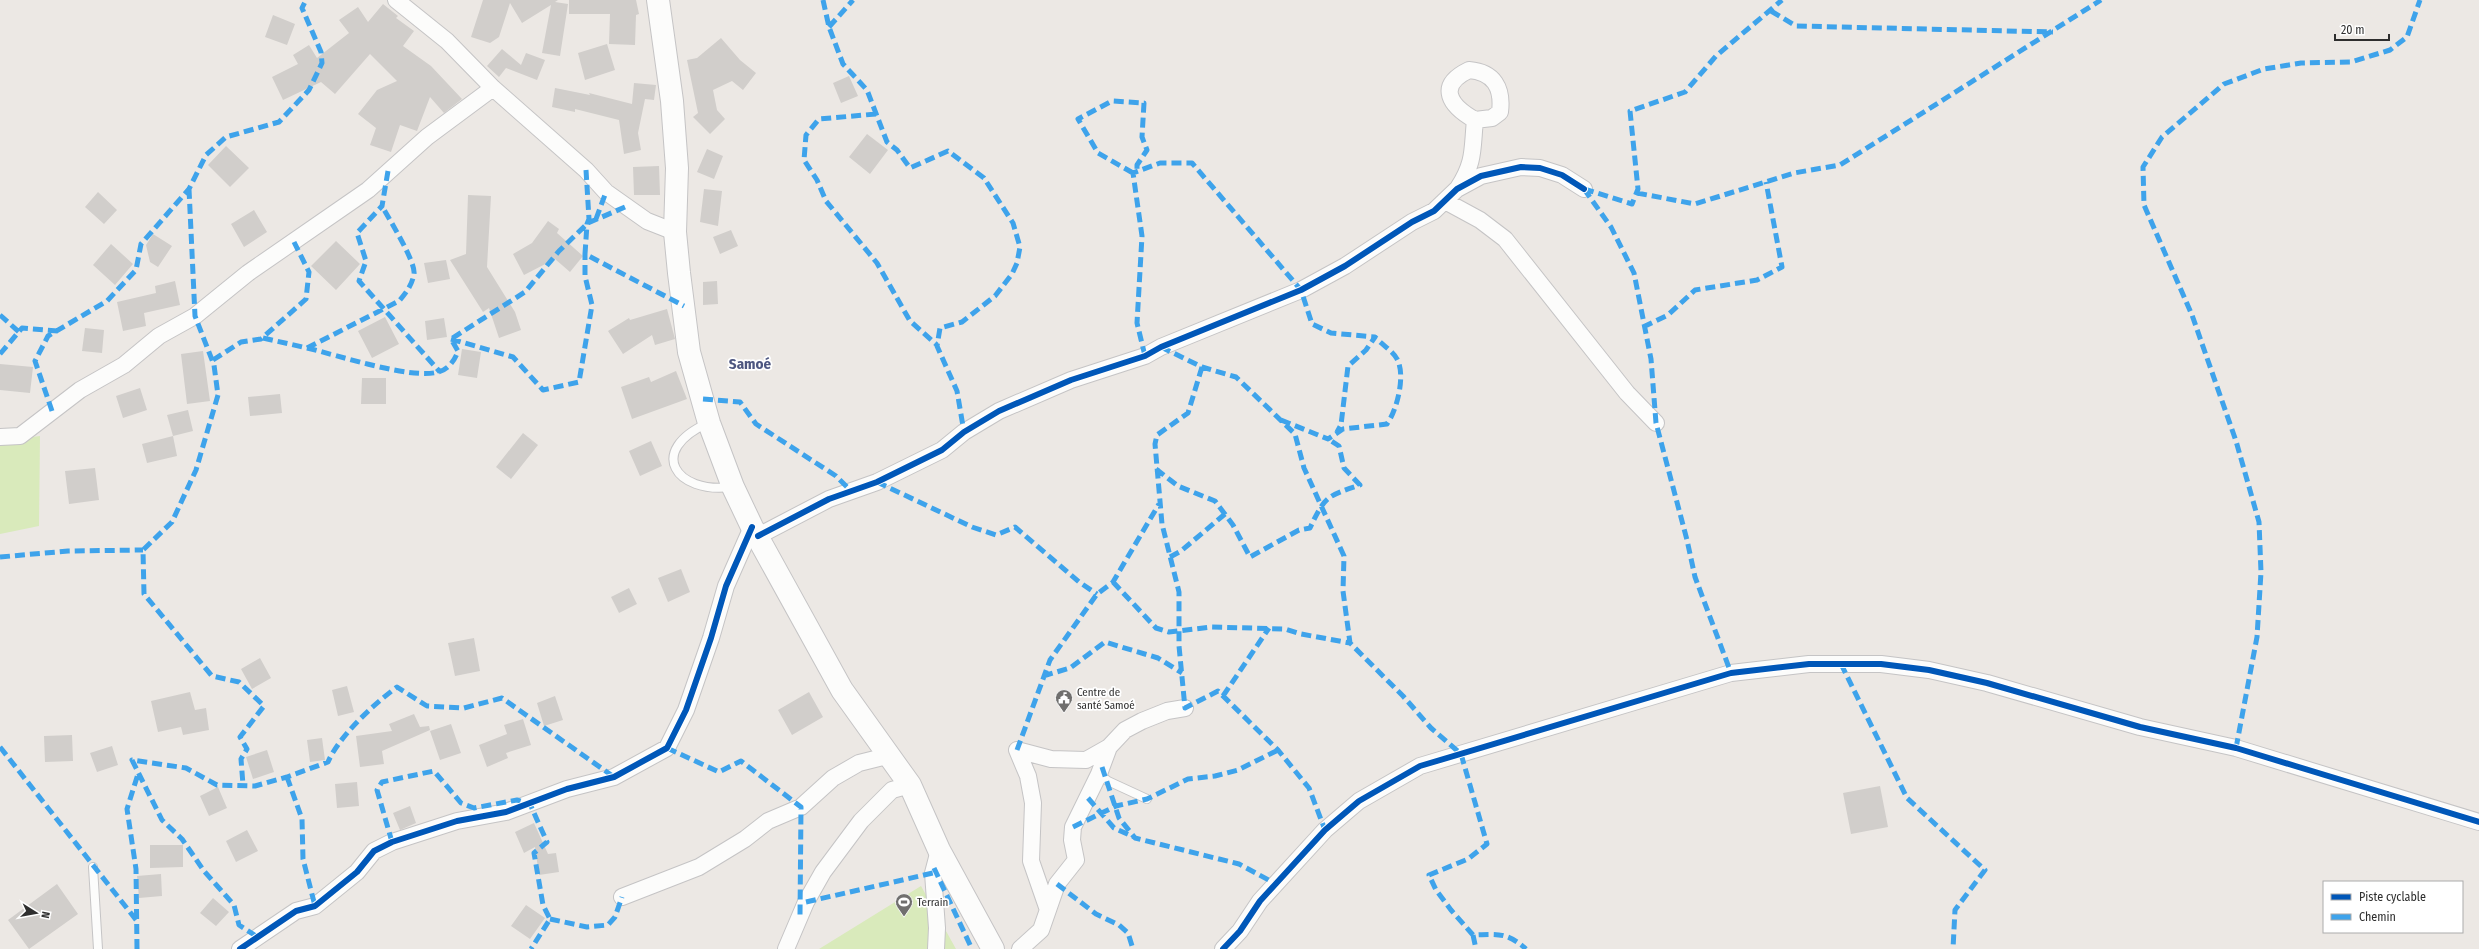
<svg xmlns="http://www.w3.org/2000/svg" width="2479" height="949" font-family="'Fira Sans Condensed',sans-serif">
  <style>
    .pitch { fill: #d9eabb }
    .building { fill: #d1cecb }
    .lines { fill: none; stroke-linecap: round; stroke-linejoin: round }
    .service-casing { stroke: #c5c4c5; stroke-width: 10 }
    .minor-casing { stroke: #c5c4c5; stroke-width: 18 }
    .secondary-casing { stroke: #c5c4c5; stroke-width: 24 }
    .service { stroke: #fcfcfb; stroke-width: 8 }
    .minor { stroke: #fcfcfb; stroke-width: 16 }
    .secondary { stroke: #fcfcfb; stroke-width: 22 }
    .quiet { stroke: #3ea3eb; stroke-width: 5; stroke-dasharray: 10 5; stroke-linecap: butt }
    .cycleway-casing { stroke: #fff; stroke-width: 8 }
    .cycleway { stroke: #0057b8; stroke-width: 6 }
    .labels { text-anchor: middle; stroke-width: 3.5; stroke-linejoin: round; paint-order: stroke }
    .poi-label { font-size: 11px; fill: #2e2e2e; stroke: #fff; text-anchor: start }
    .district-label { font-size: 15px; font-weight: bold; fill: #4d5680; stroke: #fff }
  </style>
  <rect width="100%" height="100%" fill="#ece8e4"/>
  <path class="pitch" d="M 40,436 L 39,526 L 0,534 L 0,441 Z
    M 921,886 L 956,949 L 819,949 Z"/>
  <path class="building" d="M 483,0 L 558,0 L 555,2 L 568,4 L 560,56 L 542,53 L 551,5 L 522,23 L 510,3 L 499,37 L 490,43 L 471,37 Z
    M 569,0 L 636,0 L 639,14 L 636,15 L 635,45 L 609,44 L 610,14 L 569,14 Z
    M 383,4 L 398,16 L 396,18 L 414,31 L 403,46 L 431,66 L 462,99 L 444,113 L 430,97 L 417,131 L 400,125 L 391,152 L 370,145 L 376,128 L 358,114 L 377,90 L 397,81 L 370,54 L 335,94 L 321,82 L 283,100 L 272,77 L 298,64 L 293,55 L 309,45 L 317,58 L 349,33 L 339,20 L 358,7 L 368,22 Z
    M 273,15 L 295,24 L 287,45 L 265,37 Z
    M 721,38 L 740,60 L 756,73 L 743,90 L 732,81 L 713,90 L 717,110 L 725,119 L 710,134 L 693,117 L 698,113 L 687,60 L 697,58 Z
    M 607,44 L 615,70 L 585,80 L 578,53 Z
    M 502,49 L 521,65 L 526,53 L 545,60 L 537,80 L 506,68 L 499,77 L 487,66 Z
    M 849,76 L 858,96 L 841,103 L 833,83 Z
    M 634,83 L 656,85 L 654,100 L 645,99 L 638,133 L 641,150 L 624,154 L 619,120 L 575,109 L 575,112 L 552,107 L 555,88 L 590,95 L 589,93 L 632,104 Z
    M 867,134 L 888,150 L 870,174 L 849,157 Z
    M 226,146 L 249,168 L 230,187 L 208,165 Z
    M 707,149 L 723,156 L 714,179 L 697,172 Z
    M 659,166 L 660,195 L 634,195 L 633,167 Z
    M 704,189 L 722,191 L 718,226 L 700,222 Z
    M 98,192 L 117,210 L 104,224 L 85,207 Z
    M 468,195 L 491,196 L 487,267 L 515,312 L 521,330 L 499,338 L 489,308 L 483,312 L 450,260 L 466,254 Z
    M 254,210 L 267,232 L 244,247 L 231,224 Z
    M 548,221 L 559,229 L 557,233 L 583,256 L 570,272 L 555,259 L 524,275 L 513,254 L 532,243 Z
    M 731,230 L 738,246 L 720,254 L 713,237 Z
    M 153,234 L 172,246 L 158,267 L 150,262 L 146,245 Z
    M 336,241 L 360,264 L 336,290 L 311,266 Z
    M 111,244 L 133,264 L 115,285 L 93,265 Z
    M 446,260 L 450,279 L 428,283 L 424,263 Z
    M 175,281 L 180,305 L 144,313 L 146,326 L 123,331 L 117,302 L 156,293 L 155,286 Z
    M 717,281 L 718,304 L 703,305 L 703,282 Z
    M 667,309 L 675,339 L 655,345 L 652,335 L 623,354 L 608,331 L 629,318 L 630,320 Z
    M 385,317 L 399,344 L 372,358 L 358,331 Z
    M 444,318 L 447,337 L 427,340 L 425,321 Z
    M 85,328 L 104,330 L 102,353 L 82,351 Z
    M 462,349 L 481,352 L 477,378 L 458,375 Z
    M 203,351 L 210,401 L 187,404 L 181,354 Z
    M 0,364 L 33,367 L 30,393 L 0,390 Z
    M 676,371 L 687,399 L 632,419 L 621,387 L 649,377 L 651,382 Z
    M 362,378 L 386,378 L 386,404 L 361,404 Z
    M 140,388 L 147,410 L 123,418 L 116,396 Z
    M 280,394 L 282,413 L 250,416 L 248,397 Z
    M 188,410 L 193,431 L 173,436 L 167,415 Z
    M 523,433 L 538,445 L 511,479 L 496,467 Z
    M 173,436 L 177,456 L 147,463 L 142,444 Z
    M 651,441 L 662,466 L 640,476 L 629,451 Z
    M 95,468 L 99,500 L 69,504 L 65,471 Z
    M 681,569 L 690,592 L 668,602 L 658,578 Z
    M 629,588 L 637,604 L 619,613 L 611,597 Z
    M 474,638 L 480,671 L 455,676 L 448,643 Z
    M 260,658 L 271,678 L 252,689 L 241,669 Z
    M 347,686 L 354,712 L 338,716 L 332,690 Z
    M 190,692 L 195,710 L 206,708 L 209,730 L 183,735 L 181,727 L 158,732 L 151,701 Z
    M 809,692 L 823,717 L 792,735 L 778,710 Z
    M 555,696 L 563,720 L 544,726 L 537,703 Z
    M 414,714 L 420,727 L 429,726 L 430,730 L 382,751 L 384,764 L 360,767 L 356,736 L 392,731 L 389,724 Z
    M 523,719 L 531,745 L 506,753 L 508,758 L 487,767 L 479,745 L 507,734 L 504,725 Z
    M 451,724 L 461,753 L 440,760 L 430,731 Z
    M 72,735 L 73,761 L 45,762 L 44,736 Z
    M 322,738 L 325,760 L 310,762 L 307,740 Z
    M 112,746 L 118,765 L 97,772 L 90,753 Z
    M 267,750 L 274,772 L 253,779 L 246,757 Z
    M 357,782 L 359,806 L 337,808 L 335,784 Z
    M 1880,786 L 1888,827 L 1851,834 L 1843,793 Z
    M 218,787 L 227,808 L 209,816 L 200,796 Z
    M 410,806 L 416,823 L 400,830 L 393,813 Z
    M 534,823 L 548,854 L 556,853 L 559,872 L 539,875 L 535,847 L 524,853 L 515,832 Z
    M 247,830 L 258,851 L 236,862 L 226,841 Z
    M 150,845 L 183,845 L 183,867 L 150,868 Z
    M 161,874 L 162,896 L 139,898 L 137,876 Z
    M 57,884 L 78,914 L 29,949 L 8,920 Z
    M 213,898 L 229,912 L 216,926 L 200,913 Z
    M 526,905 L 545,918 L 530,939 L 511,926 Z"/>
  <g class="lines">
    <g class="service-casing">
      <path id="service" d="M 708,423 C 646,451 676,494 731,487
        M 1099,774 L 1108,781 L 1147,799
        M 93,867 L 98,949"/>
    </g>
    <g class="minor-casing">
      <path id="minor" d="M 396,0 L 447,41 L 493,88 L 586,170 L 606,192 L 647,221 L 675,232
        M 1469,70 C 1494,72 1503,88 1500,112 L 1492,118 L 1475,120 C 1450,106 1436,86 1469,70 Z
        M 1458,188 C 1475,162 1472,149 1475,120
        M 1445,201 L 1480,220 L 1505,239 L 1627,393 L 1656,423
        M 0,437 L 20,436 L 80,390 L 124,365 L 159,336 L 195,316 L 248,273 L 368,190 L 427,137 L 493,88
        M 758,536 L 829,499 L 877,482 L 942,450 L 964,432 L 999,411 L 1071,380 L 1145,356 L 1161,347 L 1301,290 L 1345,266 L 1412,222 L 1434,211 L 1457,189 L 1481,176 L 1521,167 L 1540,168 L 1562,175 L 1584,189
        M 1017,750 L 1028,776 L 1033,803 L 1031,861 L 1048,910
        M 1017,750 L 1051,759 L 1086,760 L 1109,747
        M 622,897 L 699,867 L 745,839 L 768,821 L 801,807 L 833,778 L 859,763 L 887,756
        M 240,949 L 296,911 L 315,906 L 357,872 L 374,851 L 392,842 L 457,821 L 506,812 L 567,789 L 614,777 L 667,748 L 686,710 L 711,638 L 726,586 L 752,527
        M 786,949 L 806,902 L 823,872 L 861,821 L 892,790 L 910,785
        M 936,949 L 937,928 L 933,873 L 939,850
        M 1020,949 L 1041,930 L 1057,884 L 1076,860 L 1072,840 L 1073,827 L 1099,774 L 1109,747 L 1125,730 L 1142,721 L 1167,711 L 1185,708
        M 1223,949 L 1240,931 L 1260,901 L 1325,830 L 1359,801 L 1420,766 L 1731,673 L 1809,664 L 1881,664 L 1929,670 L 1987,683 L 2140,727 L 2236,748 L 2479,822"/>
    </g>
    <g class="secondary-casing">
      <path id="secondary" d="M 658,0 L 672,101 L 677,168 L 675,232 L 679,273 L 689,352 L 709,423 L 733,487 L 752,527 L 842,690 L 910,785 L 939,850 L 993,949"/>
    </g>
    <use href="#service" class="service"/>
    <use href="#minor" class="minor"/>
    <use href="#secondary" class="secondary"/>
    <path class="quiet" d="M 823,0 L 829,27 L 843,64 L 867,90 L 887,142 L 897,150 L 910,168 L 948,151 L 984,178 L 1013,223 L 1020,247 L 1017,263 L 1012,274 L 995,296 L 962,322 L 940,328 L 937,346 L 957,391 L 964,432
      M 1771,11 L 1796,26 L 2053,32
      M 829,27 L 853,0
      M 876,114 L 819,119 L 806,135 L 804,160 L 817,180 L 826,201 L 877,263 L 910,321 L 937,345
      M 586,170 L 589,219 L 587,224 L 585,254 L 684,306
      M 388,171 L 382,206 L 357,233 L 366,261 L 359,281 L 440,372
      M 1133,173 L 1098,153 L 1078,119 L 1112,101 L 1144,103 L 1142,137 L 1147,150 L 1137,165 L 1137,171
      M 189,189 L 195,316 L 214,365 L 218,395 L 196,470 L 172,522 L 143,550 L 144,594 L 212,676 L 239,682 L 264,706 L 240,737 L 247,749 L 241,759 L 243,785
      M 1584,189 L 1611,227 L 1634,273 L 1651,359 L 1656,423 L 1687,540 L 1695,577 L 1731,673
      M 1584,189 L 1632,204 L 1638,189 L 1630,111 L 1685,92 L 1716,56 L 1782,0
      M 1637,193 L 1695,204 L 1794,173 L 1840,165 L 2101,0
      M 596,219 L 606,192
      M 0,315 L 19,332
      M 1643,327 L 1668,315 L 1695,290 L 1757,280 L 1782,267 L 1766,182
      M 263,338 L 307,348 L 399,301 C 406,293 412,285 414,274 C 416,262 389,219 382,206
      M 451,339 L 513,357 L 543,390 L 579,382 L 592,305 L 585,276 L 585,254
      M 1161,347 L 1202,367 L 1236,377 L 1295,434 L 1304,468 L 1344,556 L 1343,591 L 1350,643 L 1403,696 L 1431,728 L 1461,754 L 1487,844 L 1468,859 L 1429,875 L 1436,890 L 1451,910 L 1473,935 C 1497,934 1507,932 1526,949
      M 307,348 C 337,355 412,380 438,372 C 448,370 455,360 458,351 L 451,339 L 525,292 L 559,251 L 588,223 L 625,207
      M 0,354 L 22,328 L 58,331
      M 1145,356 L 1137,323 L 1142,236 L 1133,173 L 1160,163 L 1192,163 L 1301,290 L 1312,324 L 1331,333 L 1375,337 L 1366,350 L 1348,366 L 1341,425 L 1337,432
      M 213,360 L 241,342 L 261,339 L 306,299 L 309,272 L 294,242
      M 1202,367 L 1188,413 L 1157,435 L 1155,444 L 1162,524 L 1179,592 L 1179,646 L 1185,708 L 1218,691 L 1278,750 L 1309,788 L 1325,830
      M 703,399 L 740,402 L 756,424 L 836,476 L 851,491
      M 52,411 L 35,361 L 48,336 L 107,301 L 136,270 L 141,244 L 189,189 L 206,155 L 226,137 L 279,122 L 309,90 L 322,63 L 321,52 L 302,8 L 306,0
      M 1281,420 L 1328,439 L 1343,429 L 1387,424 C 1397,410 1406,375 1397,359 C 1393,351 1381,344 1375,337
      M 1156,469 L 1178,486 L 1215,501 L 1233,525 L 1250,557 L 1299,530 L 1310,528 C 1325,496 1327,496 1360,485 L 1344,468 L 1339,446 L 1328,439
      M 877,482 L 972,527 L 996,535 L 1015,527 L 1079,582 L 1097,594
      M 0,557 L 68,551 L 143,550
      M 1170,557 L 1181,551 L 1225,514
      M 1113,582 L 1156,628 L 1169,632 L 1212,627 L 1285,629 L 1301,634 L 1350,643
      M 1841,664 L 1907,798 L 1985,870 L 1955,910 L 1953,949
      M 1043,676 L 1070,668 L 1105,642 L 1158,658 L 1182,673
      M 1223,696 L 1269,628
      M 0,747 L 137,921
      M 667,748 L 719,772 L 741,761 L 801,807 L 800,916
      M 2236,748 L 2257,637 L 2261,572 L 2259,522 L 2236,441 L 2192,315 L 2144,205 L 2143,167 L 2162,137 L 2224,84 L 2264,69 L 2301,63 L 2351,62 L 2390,50 L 2407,37 L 2420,0
      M 1017,750 L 1050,660 L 1097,594 L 1113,582 L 1159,504
      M 1102,767 L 1119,818 L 1135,838 L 1239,864 L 1276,884
      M 287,777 L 302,819 L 303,859 L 315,906
      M 1088,798 L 1114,828 L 1134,837
      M 1073,827 L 1116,806 L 1147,799 L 1188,779 L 1215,776 L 1238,770 L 1278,750
      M 392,842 L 377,790 L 382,782 L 434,771 L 461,803 L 474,808 L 517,800 L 530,804 L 547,842 L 534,853 L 543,905 L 550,919 L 531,949
      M 934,868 L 972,949
      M 1057,884 L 1096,914 L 1119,925 L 1128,933 L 1133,949
      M 806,902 L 933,873
      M 550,919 L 587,927 L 608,925 L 615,917 L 622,897
      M 1473,935 L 1476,949
      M 256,936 L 239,925 L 234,905 L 204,871 L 182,839 L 162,820 L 132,760 L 186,768 L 217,785 L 255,786 L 287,777 L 328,762 C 339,736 374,704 397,687 L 427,706 L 464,708 L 502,698 L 614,777
      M 137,949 L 136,869 L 127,809 L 138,774"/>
    <g class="cycleway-casing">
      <path id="cycleway" d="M 758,536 L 829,499 L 877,482 L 942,450 L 964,432 L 999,411 L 1071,380 L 1145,356 L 1161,347 L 1301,290 L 1345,266 L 1412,222 L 1434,211 L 1457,189 L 1481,176 L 1521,167 L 1540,168 L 1562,175 L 1584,189
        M 240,949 L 296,911 L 315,906 L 357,872 L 374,851 L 392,842 L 457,821 L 506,812 L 567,789 L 614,777 L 667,748 L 686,710 L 711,638 L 726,586 L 752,527
        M 1223,949 L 1240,931 L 1260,901 L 1325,830 L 1359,801 L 1420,766 L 1731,673 L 1809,664 L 1881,664 L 1929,670 L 1987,683 L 2140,727 L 2236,748 L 2479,822"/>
    </g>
    <use href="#cycleway" class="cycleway"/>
  </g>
  <defs>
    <g id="civic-pin" transform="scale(0.9)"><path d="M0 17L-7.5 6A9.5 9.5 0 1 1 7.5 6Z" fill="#706f6e" stroke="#fff"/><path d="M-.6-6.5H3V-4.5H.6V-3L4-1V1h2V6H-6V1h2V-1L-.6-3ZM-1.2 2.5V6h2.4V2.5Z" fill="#fff"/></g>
    <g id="stadium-pin" transform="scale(0.9)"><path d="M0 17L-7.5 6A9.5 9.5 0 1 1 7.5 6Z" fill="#706f6e" stroke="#fff"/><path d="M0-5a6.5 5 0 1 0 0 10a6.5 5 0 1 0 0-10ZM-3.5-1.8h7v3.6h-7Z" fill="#fff"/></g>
  </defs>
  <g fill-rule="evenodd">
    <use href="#civic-pin" x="1064" y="698"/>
    <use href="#stadium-pin" x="904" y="902"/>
  </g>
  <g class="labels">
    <g class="poi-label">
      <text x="1077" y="696">Centre de<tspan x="1077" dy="13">santé Samoé</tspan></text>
      <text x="917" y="906">Terrain</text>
    </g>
    <g class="district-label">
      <text x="750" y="369">Samoé</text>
    </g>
  </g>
  <rect x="2323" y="881" width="140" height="52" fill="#ffffff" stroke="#ababab"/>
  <rect x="2331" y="894" width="20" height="6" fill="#0057b8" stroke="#ababab"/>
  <text x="2359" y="901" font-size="12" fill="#2e2e2e">Piste cyclable</text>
  <rect x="2331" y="914" width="20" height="6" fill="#3ea3eb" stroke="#ababab"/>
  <text x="2359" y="921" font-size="12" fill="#2e2e2e">Chemin</text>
  <g transform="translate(36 913) rotate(101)" stroke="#ffffff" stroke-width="3" paint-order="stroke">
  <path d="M0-3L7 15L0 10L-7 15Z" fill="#2e2e2e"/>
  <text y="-6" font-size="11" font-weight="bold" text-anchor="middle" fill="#2e2e2e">N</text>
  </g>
  <path d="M2335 34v6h54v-6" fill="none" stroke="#2e2e2e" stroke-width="2"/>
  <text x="2341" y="34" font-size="12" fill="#2e2e2e" stroke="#ffffff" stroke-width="3" paint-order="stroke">20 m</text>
</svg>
